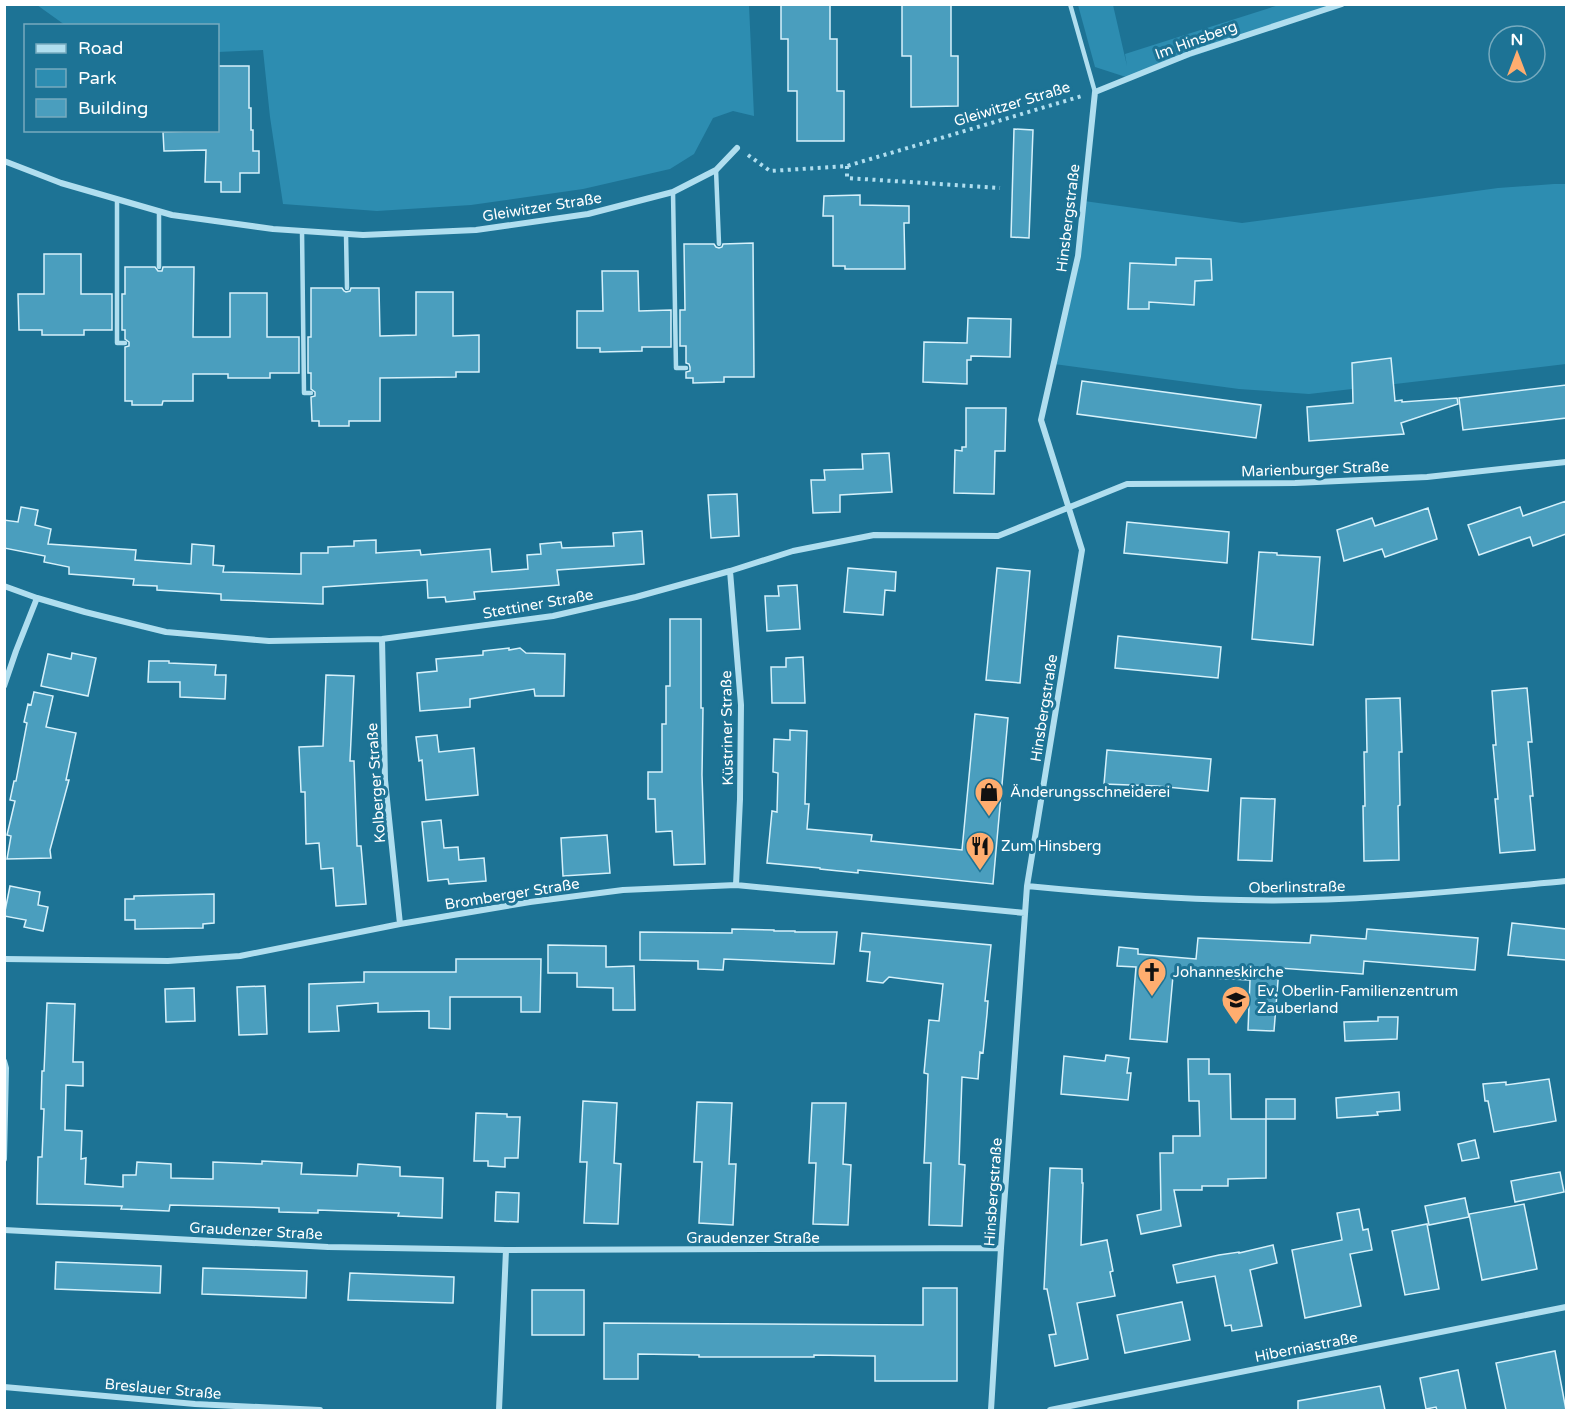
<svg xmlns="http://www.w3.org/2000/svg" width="1571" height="1415" font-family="'Varela Round',sans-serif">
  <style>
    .green { fill: #2d8db1 }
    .building { fill: #4a9ebe; stroke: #d6f1fb; stroke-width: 1.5 }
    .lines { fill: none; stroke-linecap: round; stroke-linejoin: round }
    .path { stroke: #b0deef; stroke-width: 4; stroke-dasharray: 3 4.5; stroke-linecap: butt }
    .lane { stroke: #b0deef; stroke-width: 4.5 }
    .street { stroke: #b0deef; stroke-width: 6 }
    .labels { text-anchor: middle; stroke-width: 6; stroke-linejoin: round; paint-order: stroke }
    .street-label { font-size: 15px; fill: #fff; stroke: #1d7395 }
    .poi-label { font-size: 15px; fill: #fff; stroke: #1d7395; text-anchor: start }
  </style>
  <rect width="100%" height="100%" fill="#1d7395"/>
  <path class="green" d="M 37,5 L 749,5 L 754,116 L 733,111 L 713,118 L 694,154 L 670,169 L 583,189 L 471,205 L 377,211 L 283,204 L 270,117 L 263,50 L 218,52 L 218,26 L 65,25 Z
    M 1078,5 L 1113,5 L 1127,66 L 1125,54 L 1279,5 L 1343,5 L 1129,78 L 1095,67 Z
    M 1554,184 L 1566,184 L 1566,364 L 1309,394 L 1239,389 L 1054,364 L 1078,256 L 1084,201 L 1242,223 L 1498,188 Z"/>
  <path class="building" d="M 781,4 L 830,4 L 830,39 L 837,39 L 837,91 L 844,91 L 844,141 L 797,141 L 797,91 L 788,91 L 788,39 L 781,39 Z
    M 902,4 L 951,4 L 951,56 L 958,56 L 958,106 L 911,107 L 911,56 L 902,56 Z
    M 218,66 L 249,66 L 249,108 L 251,108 L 251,130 L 253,130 L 253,151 L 259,151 L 259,173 L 240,173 L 240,192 L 221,192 L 221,182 L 205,182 L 206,150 L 164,151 L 163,132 L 218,130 Z
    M 1014,129 L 1033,130 L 1029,238 L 1011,237 Z
    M 860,195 L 860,205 L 909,206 L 909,223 L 904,223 L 905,269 L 845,269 L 845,266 L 833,266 L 833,216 L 823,216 L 824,196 Z
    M 753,243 L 754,377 L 724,377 L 724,382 L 693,383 L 693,378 L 686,378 L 686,372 L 690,371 L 690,367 L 689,364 L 686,363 L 686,346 L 680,346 L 680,310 L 685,310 L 684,244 L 714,244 L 716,247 L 719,248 L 722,247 L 723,244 Z
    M 44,254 L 81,254 L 81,294 L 112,294 L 112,330 L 84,330 L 84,335 L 42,335 L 42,330 L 19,330 L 18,294 L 44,294 Z
    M 1176,258 L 1211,259 L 1212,280 L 1195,281 L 1194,305 L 1149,302 L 1149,309 L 1128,309 L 1130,263 L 1176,265 Z
    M 125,267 L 155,267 L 158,271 L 162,271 L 163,267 L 194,267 L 193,337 L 230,337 L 230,293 L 267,293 L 267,337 L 299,337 L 299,373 L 270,373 L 270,378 L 228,378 L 228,374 L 193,374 L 193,401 L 163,401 L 162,405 L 132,405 L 132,401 L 125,401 L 125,347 L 129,346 L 129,342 L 125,339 L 125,330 L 122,330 L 122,294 L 125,294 Z
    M 602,271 L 638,271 L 639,311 L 671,310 L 671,347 L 642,347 L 642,351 L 600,352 L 600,348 L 577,348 L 577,311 L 603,311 Z
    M 311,288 L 342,288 L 344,291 L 346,292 L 350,291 L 351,288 L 379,288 L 380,336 L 416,335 L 416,292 L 453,292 L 453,336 L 479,335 L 479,372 L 456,372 L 456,377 L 380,378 L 380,421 L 349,421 L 349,426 L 319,426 L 319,421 L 312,421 L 311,397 L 315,396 L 315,392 L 311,389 L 311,373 L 308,373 L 308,337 L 311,337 Z
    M 968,318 L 1011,319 L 1010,357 L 971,356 L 971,360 L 967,360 L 967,384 L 923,382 L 924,342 L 967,343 Z
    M 1391,358 L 1395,401 L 1402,400 L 1402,402 L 1457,398 L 1458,404 L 1401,423 L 1404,434 L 1309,441 L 1307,407 L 1353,403 L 1352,363 Z
    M 1082,381 L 1261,405 L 1256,438 L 1077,414 Z
    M 1566,385 L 1566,418 L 1463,430 L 1459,398 Z
    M 966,408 L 1006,408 L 1005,451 L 995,451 L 994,494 L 954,493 L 955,450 L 962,451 L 962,447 L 966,447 Z
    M 889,453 L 892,492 L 840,495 L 840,512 L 813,513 L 811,480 L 825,480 L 824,470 L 863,469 L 862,454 Z
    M 737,494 L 739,536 L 711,538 L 708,495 Z
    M 1566,501 L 1566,534 L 1533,546 L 1530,537 L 1479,555 L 1468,525 L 1520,507 L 1523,516 Z
    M 21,507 L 38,510 L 35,525 L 51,529 L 48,544 L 136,550 L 135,560 L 191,564 L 192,544 L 214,546 L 213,565 L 224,566 L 223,572 L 301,574 L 301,553 L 328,553 L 328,547 L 354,546 L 354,541 L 376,540 L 376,553 L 420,550 L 421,555 L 490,549 L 492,572 L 528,569 L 527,555 L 541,554 L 540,544 L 561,542 L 562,548 L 614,546 L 613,533 L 642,531 L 644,564 L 557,570 L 559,585 L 474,592 L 475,599 L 446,602 L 445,597 L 428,598 L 427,580 L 323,587 L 323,604 L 221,600 L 221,594 L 157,590 L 157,586 L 133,585 L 134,579 L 69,574 L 69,567 L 44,562 L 45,556 L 4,548 L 4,520 L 18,522 Z
    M 1428,508 L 1437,539 L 1385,557 L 1382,549 L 1344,561 L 1337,530 L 1372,518 L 1375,526 Z
    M 1127,522 L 1229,532 L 1227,563 L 1124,553 Z
    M 1259,552 L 1277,553 L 1277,555 L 1320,557 L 1313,645 L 1252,639 Z
    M 848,568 L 896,572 L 895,591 L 885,590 L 883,615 L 844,612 Z
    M 997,568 L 1030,571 L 1020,683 L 986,680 Z
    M 797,585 L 800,629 L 767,631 L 765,596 L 779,596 L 778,586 Z
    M 670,619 L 701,619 L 701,708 L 703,708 L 702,775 L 705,864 L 674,865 L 672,831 L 656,832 L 655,799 L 648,799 L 648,772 L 662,772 L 662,724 L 666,724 L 666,686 L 670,686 Z
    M 1118,636 L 1221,647 L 1218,678 L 1115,668 Z
    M 509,648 L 509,650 L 520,648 L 526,653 L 565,654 L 564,696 L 535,696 L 534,689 L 470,699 L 470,707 L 420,711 L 417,673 L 437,671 L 436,659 L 483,655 L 483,651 Z
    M 72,653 L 96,658 L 88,696 L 41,686 L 48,654 L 71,659 Z
    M 803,657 L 805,703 L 772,703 L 771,667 L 786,667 L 786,658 Z
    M 149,661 L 169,661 L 169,663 L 216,665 L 215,675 L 226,675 L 225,699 L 180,697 L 180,682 L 148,682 Z
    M 326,675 L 354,676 L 350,761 L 354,761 L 357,846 L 361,846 L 366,904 L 336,906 L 333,868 L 321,869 L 319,843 L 306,844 L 305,792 L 301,792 L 299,747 L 323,746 Z
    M 1527,688 L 1532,742 L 1528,742 L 1533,796 L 1530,796 L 1535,850 L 1500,853 L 1495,799 L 1498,799 L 1493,745 L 1496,745 L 1492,691 Z
    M 34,692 L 53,696 L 46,727 L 76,733 L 66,780 L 69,780 L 50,850 L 51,858 L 7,859 L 11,836 L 7,835 L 15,801 L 10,800 L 14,781 L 16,781 L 27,723 L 24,722 L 28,704 L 31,705 Z
    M 1400,698 L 1402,752 L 1399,752 L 1400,805 L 1398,806 L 1399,860 L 1364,861 L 1363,806 L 1365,806 L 1364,752 L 1367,752 L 1366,699 Z
    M 975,714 L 1008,718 L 993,884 L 858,870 L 858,873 L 820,869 L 820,868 L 767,863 L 772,811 L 777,812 L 778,773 L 773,772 L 774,739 L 790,740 L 790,730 L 807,731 L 805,804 L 809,804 L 807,829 L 872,835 L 871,841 L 962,850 Z
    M 437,735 L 439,752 L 474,748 L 478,795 L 426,800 L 422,760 L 419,761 L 416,737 Z
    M 1107,750 L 1211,759 L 1208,791 L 1156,786 L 1104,784 Z
    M 1241,798 L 1275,799 L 1272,861 L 1238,860 Z
    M 441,820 L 444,848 L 458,847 L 459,860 L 484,858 L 486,881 L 449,884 L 448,879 L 428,881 L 422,822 Z
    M 607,835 L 610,873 L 563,876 L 561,838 Z
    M 10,886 L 40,892 L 38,905 L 48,907 L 43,931 L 24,927 L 26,920 L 4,916 Z
    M 214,894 L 214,923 L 203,924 L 203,928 L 135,929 L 135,920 L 125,920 L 125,899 L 134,899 L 134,896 Z
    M 1512,923 L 1566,929 L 1566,960 L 1508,955 Z
    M 732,929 L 774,930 L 774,931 L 795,931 L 795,932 L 837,932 L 834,964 L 724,959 L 723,970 L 698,969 L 698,961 L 640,960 L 640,932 L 732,933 Z
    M 1367,929 L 1478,938 L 1475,970 L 1364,961 L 1363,974 L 1279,968 L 1274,1031 L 1248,1030 L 1250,980 L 1173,976 L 1167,1042 L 1130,1039 L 1136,967 L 1117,966 L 1119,947 L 1138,949 L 1138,954 L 1196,959 L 1198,938 L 1310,943 L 1311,935 L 1366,939 Z
    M 862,933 L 991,945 L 985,1001 L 988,1001 L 987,1014 L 983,1053 L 980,1052 L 978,1079 L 962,1077 L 959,1164 L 965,1165 L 962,1226 L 929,1225 L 931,1163 L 924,1163 L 928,1074 L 924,1073 L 929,1020 L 939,1021 L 943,984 L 889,977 L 883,983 L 867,981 L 870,952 L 860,951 Z
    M 548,945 L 606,946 L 606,967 L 634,966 L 635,1010 L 613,1010 L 613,988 L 577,987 L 577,973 L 548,973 Z
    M 456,959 L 541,959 L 540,1012 L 521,1012 L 521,997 L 450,997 L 450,1029 L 429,1028 L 429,1011 L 378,1012 L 378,1003 L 337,1006 L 339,1031 L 309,1032 L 309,984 L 364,982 L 364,972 L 456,972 Z
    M 265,986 L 267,1034 L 239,1035 L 237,987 Z
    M 194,988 L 195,1021 L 166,1022 L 165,989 Z
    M 47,1003 L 75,1004 L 73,1062 L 83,1062 L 83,1086 L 66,1085 L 65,1130 L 82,1131 L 81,1159 L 86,1158 L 85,1184 L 123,1187 L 123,1175 L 136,1175 L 137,1162 L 171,1164 L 171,1178 L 213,1179 L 213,1162 L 262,1164 L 262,1161 L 302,1163 L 301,1174 L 357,1176 L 358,1164 L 400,1167 L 400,1176 L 443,1178 L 442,1218 L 398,1216 L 399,1213 L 318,1210 L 318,1213 L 279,1212 L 279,1208 L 170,1205 L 169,1211 L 121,1209 L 122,1206 L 37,1204 L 38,1157 L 42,1157 L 44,1109 L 41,1109 L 42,1071 L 44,1071 Z
    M 1378,1017 L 1398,1017 L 1397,1039 L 1345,1041 L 1344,1022 L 1378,1021 Z
    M 1106,1055 L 1129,1058 L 1127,1073 L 1131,1073 L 1128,1100 L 1061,1094 L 1064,1056 L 1105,1061 Z
    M 1188,1059 L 1209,1059 L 1209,1074 L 1230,1074 L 1231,1119 L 1266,1119 L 1266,1178 L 1228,1179 L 1228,1186 L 1202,1186 L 1202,1190 L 1174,1190 L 1181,1226 L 1141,1234 L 1137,1215 L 1161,1210 L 1160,1153 L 1173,1153 L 1173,1136 L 1200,1136 L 1199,1101 L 1189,1101 Z
    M 1549,1079 L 1556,1121 L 1494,1132 L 1488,1101 L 1485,1101 L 1483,1084 L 1506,1082 L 1506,1085 Z
    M 1399,1092 L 1400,1110 L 1377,1112 L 1378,1115 L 1337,1118 L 1336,1098 Z
    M 1266,1099 L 1295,1099 L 1295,1119 L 1266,1119 Z
    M 583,1101 L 617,1103 L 614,1163 L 621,1164 L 618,1224 L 584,1223 L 587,1162 L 580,1162 Z
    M 697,1102 L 732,1103 L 729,1164 L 736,1164 L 733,1225 L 699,1223 L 702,1162 L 694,1162 Z
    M 812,1103 L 846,1103 L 843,1164 L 851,1165 L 848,1225 L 813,1224 L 816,1163 L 809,1163 Z
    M 476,1113 L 507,1114 L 507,1117 L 520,1117 L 518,1158 L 505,1158 L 505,1167 L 488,1166 L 488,1161 L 474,1161 Z
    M 1475,1140 L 1479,1158 L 1462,1161 L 1458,1144 Z
    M 1050,1168 L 1082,1169 L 1082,1183 L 1083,1183 L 1081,1245 L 1107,1240 L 1113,1271 L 1110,1272 L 1115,1296 L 1077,1303 L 1088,1359 L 1055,1366 L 1049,1335 L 1056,1334 L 1047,1289 L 1044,1289 Z
    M 1560,1172 L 1564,1192 L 1515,1202 L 1511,1181 Z
    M 496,1192 L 519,1193 L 518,1222 L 495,1221 Z
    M 1465,1198 L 1469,1217 L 1429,1225 L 1425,1206 Z
    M 1524,1204 L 1537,1269 L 1482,1280 L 1469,1214 Z
    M 1359,1209 L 1363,1230 L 1368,1229 L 1372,1250 L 1350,1254 L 1361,1306 L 1305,1318 L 1292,1250 L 1342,1240 L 1337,1213 Z
    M 1427,1224 L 1439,1289 L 1405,1295 L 1392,1231 Z
    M 1273,1245 L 1277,1263 L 1250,1270 L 1262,1326 L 1232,1331 L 1231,1325 L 1225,1326 L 1215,1276 L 1177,1283 L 1173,1265 L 1219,1255 L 1239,1252 L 1239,1253 Z
    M 56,1262 L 161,1266 L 160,1293 L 55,1289 Z
    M 203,1268 L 307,1271 L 306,1298 L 202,1294 Z
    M 350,1273 L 454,1277 L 453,1303 L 348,1300 Z
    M 923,1288 L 957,1288 L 957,1381 L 875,1381 L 875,1356 L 814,1355 L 814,1357 L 699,1357 L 699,1355 L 638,1354 L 638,1379 L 604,1379 L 604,1323 L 923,1325 Z
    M 532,1290 L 584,1290 L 584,1335 L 532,1335 Z
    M 1182,1302 L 1190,1340 L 1125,1353 L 1117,1315 Z
    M 1555,1351 L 1566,1410 L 1506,1410 L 1496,1363 Z
    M 1458,1370 L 1466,1410 L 1437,1410 L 1436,1407 L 1426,1409 L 1420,1378 Z
    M 1380,1386 L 1385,1410 L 1298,1410 L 1298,1401 Z"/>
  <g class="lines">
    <path class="path" d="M 748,155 L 770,171 L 847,166 L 1082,96
      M 847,166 L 847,178 L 1000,188"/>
    <path class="lane" d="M 1070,4 L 1095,92
      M 716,170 L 719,244
      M 673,192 L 676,368 L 686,368
      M 117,199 L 117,343 L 125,343
      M 159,211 L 159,267
      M 302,231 L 304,393 L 311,393
      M 346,234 L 347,288"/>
    <path class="street" d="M 4,161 L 61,183 L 172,215 L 273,229 L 363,235 L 476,230 L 588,214 L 673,192 L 716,170 L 737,148
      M 730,571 L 741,705 L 740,799 L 736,885
      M 4,586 L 37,598 L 85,612 L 166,632 L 269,641 L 382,639 L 553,616 L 636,597 L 730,571 L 793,551 L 874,535 L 998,536 L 1127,484 L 1295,483 L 1427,477 L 1566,462
      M 382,639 L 385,780 L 400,924
      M 4,686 L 16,651 L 37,598
      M 1027,886 C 1098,893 1169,899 1240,900 C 1349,903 1458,891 1566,881
      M 4,959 L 168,961 L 240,956 L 400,924 L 530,902 L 623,890 L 736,885 L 1025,913
      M 4,1061 L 6,1068 L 4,1159
      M 4,1230 L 328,1247 L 506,1250 L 1001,1248
      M 4,1387 L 195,1404 L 320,1410
      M 499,1410 L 506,1250
      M 991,1410 L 1001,1248 L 1027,886 L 1082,550 L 1041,420 L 1078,256 L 1095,92 L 1189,54 L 1342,4
      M 1050,1410 L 1566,1307"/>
  </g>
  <defs>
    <g id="shop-pin" transform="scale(1.5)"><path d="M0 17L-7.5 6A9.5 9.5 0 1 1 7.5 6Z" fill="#ffad6f" stroke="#1d7395"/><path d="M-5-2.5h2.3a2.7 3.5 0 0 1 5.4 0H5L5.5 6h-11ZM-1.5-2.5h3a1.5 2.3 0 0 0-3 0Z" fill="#111"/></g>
    <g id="restaurant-pin" transform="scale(1.5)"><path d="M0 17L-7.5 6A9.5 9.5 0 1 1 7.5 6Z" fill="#ffad6f" stroke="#1d7395"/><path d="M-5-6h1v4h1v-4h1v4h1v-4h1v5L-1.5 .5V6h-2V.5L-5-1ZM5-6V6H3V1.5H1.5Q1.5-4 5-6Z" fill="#111"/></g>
    <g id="church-pin" transform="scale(1.5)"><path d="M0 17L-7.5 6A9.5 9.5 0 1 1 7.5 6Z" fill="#ffad6f" stroke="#1d7395"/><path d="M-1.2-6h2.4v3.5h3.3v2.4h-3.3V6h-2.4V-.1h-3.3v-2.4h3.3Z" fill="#111"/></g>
    <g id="school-pin" transform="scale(1.5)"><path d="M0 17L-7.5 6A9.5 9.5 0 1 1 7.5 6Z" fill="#ffad6f" stroke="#1d7395"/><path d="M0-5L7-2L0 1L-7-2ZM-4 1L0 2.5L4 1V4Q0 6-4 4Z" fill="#111"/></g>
  </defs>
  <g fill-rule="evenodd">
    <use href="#shop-pin" x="989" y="792"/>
    <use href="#restaurant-pin" x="980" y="846"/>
    <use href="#church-pin" x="1152" y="972"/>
    <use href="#school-pin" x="1236" y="1000"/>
  </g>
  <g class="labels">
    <g class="street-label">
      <text transform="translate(1196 40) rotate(-20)" y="5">Im Hinsberg</text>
      <text transform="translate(1012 104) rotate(-17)" y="5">Gleiwitzer Straße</text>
      <text transform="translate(542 207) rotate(-9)" y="5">Gleiwitzer Straße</text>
      <text transform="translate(1068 218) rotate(-83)" y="5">Hinsbergstraße</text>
      <text transform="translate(1315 469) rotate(-2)" y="5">Marienburger Straße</text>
      <text transform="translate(538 604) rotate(-10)" y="5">Stettiner Straße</text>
      <text transform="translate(1044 708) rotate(-81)" y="5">Hinsbergstraße</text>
      <text transform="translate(727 728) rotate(-91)" y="5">Küstriner Straße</text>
      <text transform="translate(376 783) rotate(-94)" y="5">Kolberger Straße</text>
      <text transform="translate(1297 887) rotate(-1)" y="5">Oberlinstraße</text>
      <text transform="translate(512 894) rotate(-9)" y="5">Bromberger Straße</text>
      <text transform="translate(993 1192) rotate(-86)" y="5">Hinsbergstraße</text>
      <text transform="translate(256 1231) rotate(3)" y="5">Graudenzer Straße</text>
      <text x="753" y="1243">Graudenzer Straße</text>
      <text transform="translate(1306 1347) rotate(-11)" y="5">Hiberniastraße</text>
      <text transform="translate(163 1389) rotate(5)" y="5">Breslauer Straße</text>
    </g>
    <g class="poi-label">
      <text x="1010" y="797">Änderungsschneiderei</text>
      <text x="1001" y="851">Zum Hinsberg</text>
      <text x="1173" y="977">Johanneskirche</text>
      <text x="1257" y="996">Ev. Oberlin-Familienzentrum<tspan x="1257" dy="17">Zauberland</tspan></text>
    </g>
  </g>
  <rect width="1571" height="1415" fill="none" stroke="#ffffff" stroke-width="12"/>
  <rect x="24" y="24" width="195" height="108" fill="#1d7395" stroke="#77abbf" stroke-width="1.5"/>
  <rect x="36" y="44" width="30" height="9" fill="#b0deef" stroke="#77abbf" stroke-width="1.5"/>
  <text x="78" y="54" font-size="18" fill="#ffffff">Road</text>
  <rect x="36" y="69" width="30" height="18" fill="#2d8db1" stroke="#77abbf" stroke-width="1.5"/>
  <text x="78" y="84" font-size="18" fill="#ffffff">Park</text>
  <rect x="36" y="99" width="30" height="18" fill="#4a9ebe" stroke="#77abbf" stroke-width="1.5"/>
  <text x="78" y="114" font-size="18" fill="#ffffff">Building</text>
  <g transform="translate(1517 54)"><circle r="28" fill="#1d7395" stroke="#77abbf" stroke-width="1.5"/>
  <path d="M0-4.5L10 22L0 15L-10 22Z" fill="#ffad6f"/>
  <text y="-9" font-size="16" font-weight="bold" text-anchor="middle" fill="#ffffff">N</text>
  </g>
</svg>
